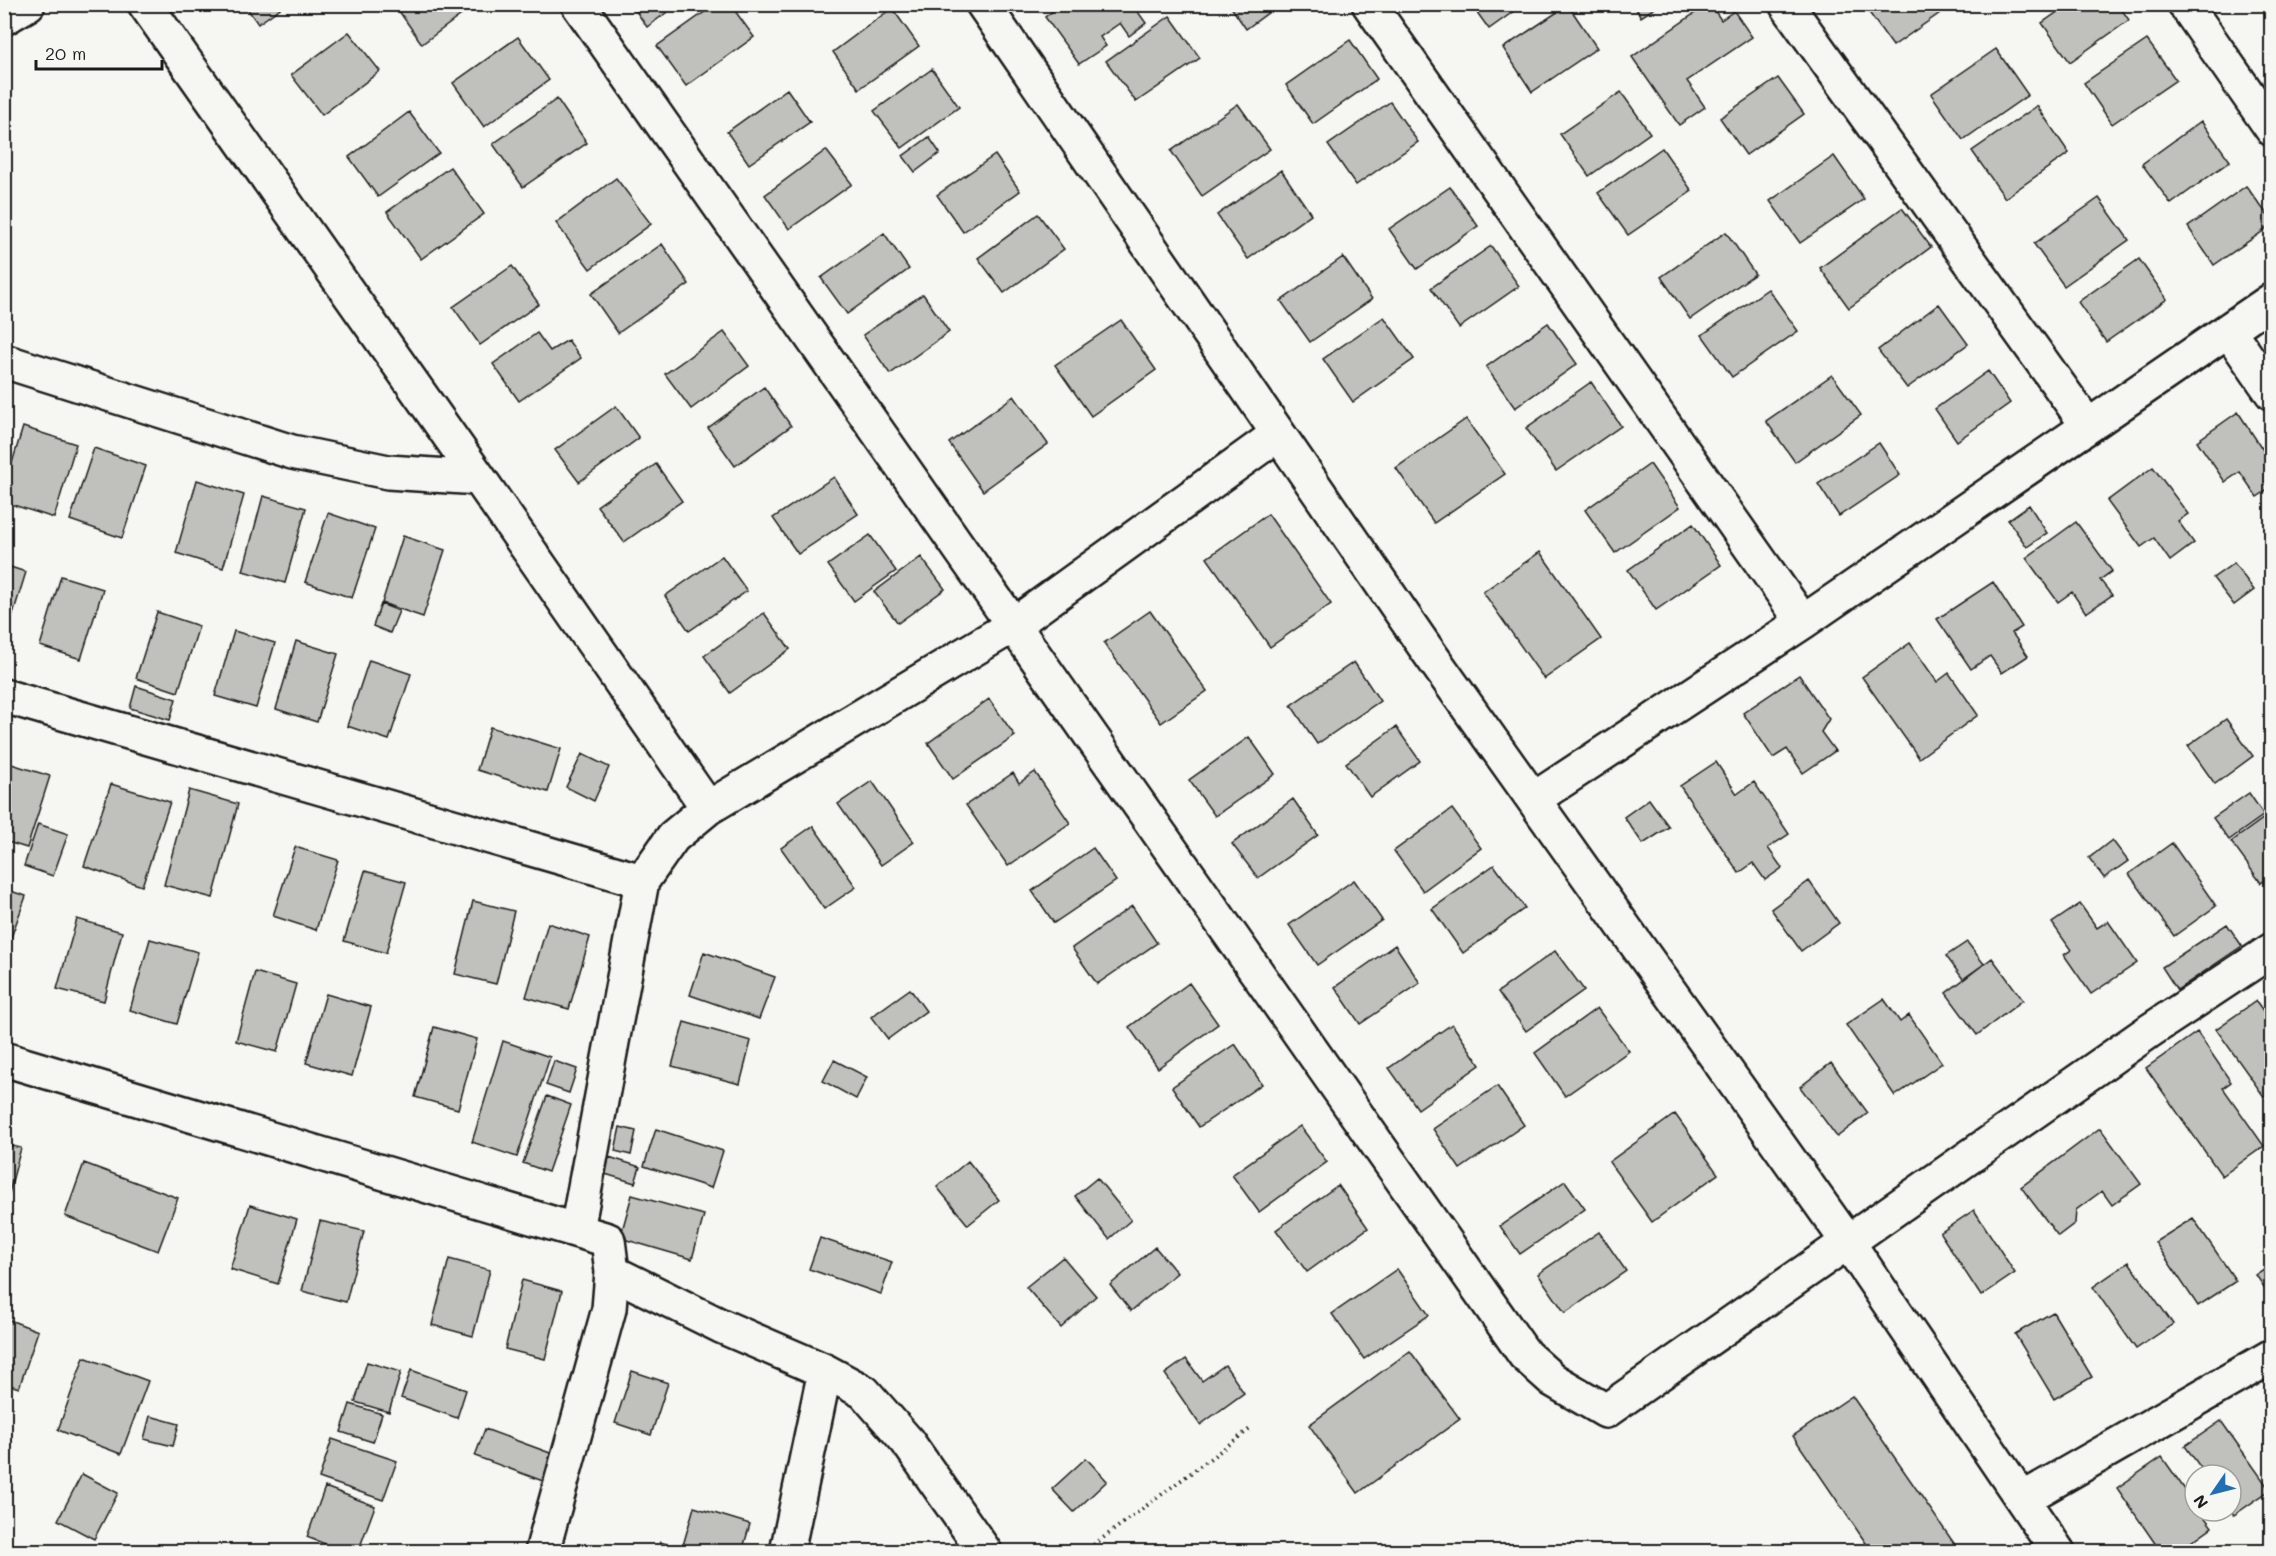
<svg xmlns="http://www.w3.org/2000/svg" width="2276" height="1556" font-family="Mali,sans-serif">
  <style>
    .building { fill: #c0c0bd; stroke: #1c1c1c; stroke-width: 1.5 }
    .lines { fill: none; stroke-linecap: round; stroke-linejoin: round }
    .minor-casing { stroke: #1c1c1c; stroke-width: 38 }
    .path { stroke: #1c1c1c; stroke-width: 4; stroke-dasharray: 1.5 4.5; stroke-linecap: butt }
    .minor { stroke: #f6f6f2; stroke-width: 33 }
  </style>
  <rect width="100%" height="100%" fill="#f6f6f2"/>
  <filter id="ink" filterUnits="userSpaceOnUse"><feTurbulence type="fractalNoise" baseFrequency=".0167" numOctaves="2"/><feDisplacementMap in="SourceGraphic" scale="12" xChannelSelector="R" yChannelSelector="G"/><feConvolveMatrix kernelMatrix="1 2 1 2 8 2 1 2 1" color-interpolation-filters="sRGB"/></filter>
  <g filter="url(#ink)">
    <path class="building" d="M 244,4 L 286,4 L 258,24 Z
      M 394,4 L 476,4 L 422,44 Z
      M 631,4 L 678,4 L 647,27 Z
      M 716,4 L 730,4 L 754,37 L 686,86 L 657,46 Z
      M 1062,4 L 1076,6 L 1078,4 L 1148,4 L 1138,12 L 1146,23 L 1129,36 L 1120,23 L 1100,37 L 1106,46 L 1079,64 L 1045,17 Z
      M 1229,4 L 1280,4 L 1246,29 Z
      M 1471,4 L 1524,4 L 1489,29 Z
      M 1633,4 L 1661,4 L 1641,17 Z
      M 1708,4 L 1710,4 L 1721,20 L 1734,11 L 1752,37 L 1687,81 L 1705,107 L 1679,125 L 1632,57 Z
      M 1863,4 L 1949,4 L 1950,6 L 1893,46 Z
      M 2069,4 L 2118,4 L 2129,20 L 2070,62 L 2042,23 Z
      M 1568,5 L 1597,48 L 1532,92 L 1503,48 Z
      M 892,8 L 919,46 L 859,89 L 833,52 Z
      M 1170,16 L 1200,58 L 1136,102 L 1106,61 Z
      M 349,32 L 380,71 L 322,115 L 291,75 Z
      M 518,37 L 549,80 L 484,127 L 453,83 Z
      M 1350,40 L 1377,79 L 1313,124 L 1286,85 Z
      M 2147,40 L 2176,80 L 2112,124 L 2084,83 Z
      M 1996,49 L 2028,95 L 1963,140 L 1931,94 Z
      M 932,69 L 959,107 L 902,148 L 874,111 Z
      M 1778,78 L 1804,114 L 1746,155 L 1720,118 Z
      M 787,89 L 810,122 L 749,164 L 727,132 Z
      M 1621,92 L 1650,133 L 1589,176 L 1560,134 Z
      M 557,99 L 587,143 L 523,187 L 493,144 Z
      M 1390,102 L 1418,142 L 1356,185 L 1328,145 Z
      M 1238,104 L 1270,149 L 1202,196 L 1171,151 Z
      M 2037,106 L 2069,153 L 2005,198 L 1972,151 Z
      M 409,112 L 439,153 L 378,197 L 349,157 Z
      M 2201,121 L 2230,161 L 2171,204 L 2142,164 Z
      M 929,137 L 940,153 L 915,172 L 903,156 Z
      M 1662,148 L 1692,191 L 1628,235 L 1598,193 Z
      M 826,150 L 852,184 L 789,229 L 765,195 Z
      M 995,155 L 1020,191 L 963,232 L 937,195 Z
      M 1834,156 L 1864,199 L 1800,243 L 1770,201 Z
      M 450,167 L 484,214 L 421,259 L 387,212 Z
      M 1281,170 L 1311,214 L 1248,259 L 1217,215 Z
      M 616,178 L 651,224 L 590,269 L 556,223 Z
      M 2246,186 L 2272,221 L 2272,225 L 2214,265 L 2188,227 Z
      M 1450,187 L 1478,226 L 1417,269 L 1389,229 Z
      M 2099,198 L 2129,240 L 2064,286 L 2034,244 Z
      M 1902,208 L 1931,247 L 1849,308 L 1820,268 Z
      M 1038,214 L 1064,249 L 1004,293 L 978,258 Z
      M 1726,232 L 1755,274 L 1690,319 L 1661,277 Z
      M 884,233 L 909,269 L 847,314 L 821,278 Z
      M 662,244 L 689,284 L 618,333 L 591,294 Z
      M 1491,246 L 1519,286 L 1459,328 L 1431,288 Z
      M 1343,257 L 1372,299 L 1310,342 L 1281,301 Z
      M 2139,259 L 2167,299 L 2106,342 L 2078,302 Z
      M 512,266 L 539,304 L 480,345 L 453,307 Z
      M 1768,289 L 1798,331 L 1732,377 L 1702,335 Z
      M 923,294 L 949,332 L 890,374 L 863,335 Z
      M 1939,304 L 1968,344 L 1907,388 L 1878,350 Z
      M 1384,317 L 1414,359 L 1353,402 L 1323,359 Z
      M 1121,320 L 1156,370 L 1091,416 L 1055,365 Z
      M 1548,323 L 1577,364 L 1515,408 L 1486,367 Z
      M 724,332 L 749,366 L 691,409 L 665,374 Z
      M 537,333 L 550,351 L 568,340 L 581,358 L 519,401 L 493,364 Z
      M 1988,371 L 2010,403 L 1957,441 L 1935,409 Z
      M 1832,375 L 1861,415 L 1795,462 L 1766,421 Z
      M 1591,382 L 1621,426 L 1556,471 L 1526,428 Z
      M 764,387 L 791,426 L 735,466 L 708,428 Z
      M 1014,396 L 1048,444 L 983,491 L 949,443 Z
      M 616,406 L 639,438 L 579,482 L 555,450 Z
      M 2238,412 L 2269,459 L 2264,463 L 2272,475 L 2272,487 L 2257,497 L 2240,472 L 2225,482 L 2197,441 Z
      M 1466,419 L 1505,474 L 1434,523 L 1396,468 Z
      M 23,427 L 76,444 L 54,518 L 4,502 L 4,489 Z
      M 1879,443 L 1900,475 L 1839,516 L 1818,484 Z
      M 94,448 L 146,466 L 122,538 L 70,520 Z
      M 656,464 L 682,501 L 624,542 L 597,506 Z
      M 1650,464 L 1680,507 L 1615,553 L 1585,510 Z
      M 2153,467 L 2188,514 L 2178,521 L 2194,543 L 2170,561 L 2154,538 L 2141,547 L 2107,501 Z
      M 834,477 L 858,514 L 798,554 L 773,518 Z
      M 197,480 L 244,495 L 223,568 L 176,553 Z
      M 263,496 L 306,508 L 285,583 L 243,571 Z
      M 2029,505 L 2047,533 L 2027,547 L 2008,520 Z
      M 328,513 L 375,529 L 352,598 L 305,582 Z
      M 1268,514 L 1331,604 L 1270,647 L 1207,558 Z
      M 2076,522 L 2112,571 L 2100,580 L 2112,595 L 2086,613 L 2072,592 L 2058,602 L 2026,558 Z
      M 1693,524 L 1721,565 L 1656,610 L 1628,570 Z
      M 870,535 L 896,571 L 854,601 L 828,565 Z
      M 403,536 L 445,550 L 423,617 L 382,603 Z
      M 1540,552 L 1601,639 L 1544,679 L 1483,592 Z
      M 722,556 L 747,591 L 689,631 L 665,596 Z
      M 921,557 L 945,589 L 898,623 L 874,592 Z
      M 2234,563 L 2254,590 L 2234,605 L 2213,578 Z
      M 4,565 L 26,572 L 5,640 L 4,640 Z
      M 61,576 L 103,589 L 81,659 L 40,646 Z
      M 1993,582 L 2022,627 L 2012,633 L 2028,656 L 2002,673 L 1990,656 L 1971,669 L 1937,619 Z
      M 381,604 L 399,611 L 390,633 L 373,626 Z
      M 1150,611 L 1207,691 L 1161,723 L 1104,643 Z
      M 157,612 L 199,626 L 178,692 L 136,678 Z
      M 764,613 L 790,649 L 730,693 L 704,656 Z
      M 234,631 L 275,643 L 256,708 L 215,696 Z
      M 296,641 L 338,654 L 317,722 L 276,709 Z
      M 1910,643 L 1937,682 L 1949,673 L 1978,715 L 1919,758 L 1862,677 Z
      M 369,660 L 411,674 L 389,740 L 347,726 Z
      M 1354,662 L 1380,701 L 1317,744 L 1291,705 Z
      M 1799,675 L 1829,719 L 1821,732 L 1835,751 L 1803,773 L 1787,749 L 1773,758 L 1743,713 Z
      M 136,686 L 176,699 L 170,720 L 130,708 Z
      M 989,699 L 1015,736 L 953,779 L 928,743 Z
      M 2226,719 L 2253,756 L 2215,784 L 2188,746 Z
      M 490,727 L 561,749 L 548,792 L 477,770 Z
      M 1396,727 L 1420,761 L 1370,797 L 1346,763 Z
      M 1249,737 L 1275,774 L 1215,816 L 1189,780 Z
      M 582,754 L 609,767 L 594,801 L 566,787 Z
      M 5,762 L 50,776 L 27,848 L 4,841 Z
      M 1716,762 L 1737,794 L 1754,782 L 1789,834 L 1768,848 L 1782,868 L 1765,880 L 1753,863 L 1739,873 L 1680,786 Z
      M 1035,772 L 1070,823 L 1008,866 L 966,805 L 1013,773 L 1019,783 Z
      M 872,781 L 914,842 L 881,865 L 838,804 Z
      M 111,784 L 170,802 L 142,886 L 84,866 Z
      M 189,790 L 238,804 L 213,898 L 164,885 Z
      M 2249,793 L 2264,815 L 2229,840 L 2213,818 Z
      M 1293,799 L 1318,835 L 1258,878 L 1232,844 Z
      M 1649,799 L 1669,827 L 1643,844 L 1624,817 Z
      M 1452,809 L 1481,848 L 1423,891 L 1394,851 Z
      M 2271,813 L 2272,875 L 2261,883 L 2231,842 Z
      M 38,824 L 68,834 L 53,876 L 24,866 Z
      M 813,826 L 856,887 L 824,909 L 781,848 Z
      M 2112,840 L 2128,861 L 2104,878 L 2089,858 Z
      M 2172,843 L 2216,906 L 2174,936 L 2129,874 Z
      M 295,847 L 338,860 L 316,930 L 273,916 Z
      M 1093,848 L 1116,881 L 1054,923 L 1032,891 Z
      M 1494,865 L 1525,908 L 1463,953 L 1432,909 Z
      M 365,871 L 406,882 L 386,953 L 344,941 Z
      M 1354,880 L 1382,920 L 1317,965 L 1289,925 Z
      M 1809,881 L 1839,923 L 1801,951 L 1771,909 Z
      M 4,889 L 26,896 L 4,957 Z
      M 473,901 L 514,911 L 496,984 L 455,974 Z
      M 2080,904 L 2097,928 L 2108,921 L 2137,963 L 2091,994 L 2064,955 L 2071,950 L 2052,923 Z
      M 1132,906 L 1157,943 L 1097,984 L 1072,948 Z
      M 77,919 L 122,932 L 104,1001 L 57,989 Z
      M 548,923 L 590,937 L 569,1009 L 526,997 Z
      M 2227,924 L 2242,946 L 2177,990 L 2162,967 Z
      M 150,939 L 198,952 L 177,1024 L 130,1010 Z
      M 1967,942 L 1984,964 L 1963,979 L 1946,956 Z
      M 1395,945 L 1420,983 L 1360,1024 L 1335,987 Z
      M 1555,951 L 1584,990 L 1526,1031 L 1498,992 Z
      M 704,952 L 775,977 L 759,1019 L 690,995 Z
      M 1992,958 L 2023,1000 L 1977,1035 L 1946,993 Z
      M 255,972 L 296,984 L 277,1052 L 236,1041 Z
      M 1189,983 L 1218,1024 L 1158,1068 L 1129,1027 Z
      M 910,989 L 926,1011 L 888,1039 L 871,1017 Z
      M 326,994 L 371,1007 L 352,1076 L 306,1063 Z
      M 1884,999 L 1900,1022 L 1909,1015 L 1942,1063 L 1895,1096 L 1846,1025 Z
      M 2256,1001 L 2272,1023 L 2272,1108 L 2216,1029 Z
      M 1597,1008 L 1629,1051 L 1565,1096 L 1535,1053 Z
      M 684,1022 L 751,1041 L 740,1084 L 672,1066 Z
      M 1452,1024 L 1480,1065 L 1418,1109 L 1389,1068 Z
      M 434,1027 L 477,1039 L 458,1109 L 415,1097 Z
      M 2197,1032 L 2231,1082 L 2223,1088 L 2264,1146 L 2222,1176 L 2146,1068 Z
      M 503,1041 L 550,1057 L 517,1157 L 472,1142 Z
      M 1235,1044 L 1262,1084 L 1199,1127 L 1172,1087 Z
      M 834,1060 L 867,1077 L 856,1099 L 823,1081 Z
      M 554,1061 L 577,1069 L 569,1093 L 546,1085 Z
      M 1831,1063 L 1868,1113 L 1837,1137 L 1800,1087 Z
      M 1497,1086 L 1524,1125 L 1460,1169 L 1433,1129 Z
      M 547,1096 L 571,1105 L 548,1172 L 523,1163 Z
      M 1675,1114 L 1718,1174 L 1652,1222 L 1609,1162 Z
      M 1300,1126 L 1327,1162 L 1259,1212 L 1232,1175 Z
      M 620,1127 L 636,1131 L 631,1155 L 615,1151 Z
      M 2100,1128 L 2141,1184 L 2112,1205 L 2102,1191 L 2076,1210 L 2075,1223 L 2058,1236 L 2021,1187 Z
      M 656,1129 L 723,1151 L 711,1188 L 644,1166 Z
      M 4,1144 L 21,1148 L 9,1193 L 4,1192 Z
      M 609,1157 L 640,1167 L 635,1183 L 605,1174 Z
      M 968,1161 L 999,1200 L 968,1225 L 937,1187 Z
      M 84,1163 L 178,1198 L 158,1251 L 65,1216 Z
      M 1097,1178 L 1131,1220 L 1109,1239 L 1075,1196 Z
      M 1565,1181 L 1585,1209 L 1520,1254 L 1500,1226 Z
      M 1338,1185 L 1368,1228 L 1307,1272 L 1276,1230 Z
      M 632,1195 L 704,1215 L 692,1259 L 620,1238 Z
      M 250,1205 L 297,1219 L 278,1284 L 230,1269 Z
      M 1974,1210 L 2015,1273 L 1981,1296 L 1940,1233 Z
      M 2193,1218 L 2236,1281 L 2198,1306 L 2155,1242 Z
      M 320,1221 L 364,1231 L 346,1302 L 302,1291 Z
      M 1599,1232 L 1626,1271 L 1565,1313 L 1538,1274 Z
      M 820,1238 L 892,1262 L 881,1294 L 809,1269 Z
      M 1155,1247 L 1177,1273 L 1131,1311 L 1110,1285 Z
      M 1063,1257 L 1096,1296 L 1061,1328 L 1026,1287 Z
      M 449,1259 L 490,1270 L 473,1336 L 432,1325 Z
      M 2129,1262 L 2173,1324 L 2136,1349 L 2093,1287 Z
      M 2272,1265 L 2272,1299 L 2256,1275 Z
      M 1397,1269 L 1429,1315 L 1364,1359 L 1332,1314 Z
      M 522,1280 L 562,1291 L 545,1359 L 505,1349 Z
      M 2053,1312 L 2092,1377 L 2054,1399 L 2015,1334 Z
      M 7,1319 L 38,1331 L 19,1388 L 4,1383 L 4,1325 Z
      M 1410,1351 L 1460,1419 L 1358,1493 L 1309,1425 Z
      M 84,1357 L 148,1381 L 121,1454 L 58,1430 Z
      M 1186,1359 L 1202,1381 L 1225,1365 L 1244,1393 L 1200,1425 L 1165,1374 Z
      M 367,1362 L 401,1372 L 389,1412 L 355,1402 Z
      M 411,1370 L 466,1390 L 457,1418 L 401,1398 Z
      M 632,1371 L 668,1383 L 651,1435 L 615,1423 Z
      M 1852,1396 L 1960,1552 L 1872,1552 L 1793,1436 Z
      M 350,1404 L 382,1414 L 373,1442 L 341,1432 Z
      M 150,1416 L 179,1424 L 173,1446 L 144,1439 Z
      M 2221,1421 L 2270,1490 L 2234,1515 L 2231,1511 L 2231,1475 L 2206,1475 L 2185,1446 Z
      M 485,1429 L 561,1457 L 551,1484 L 475,1456 Z
      M 332,1439 L 397,1461 L 383,1500 L 319,1478 Z
      M 2162,1457 L 2195,1504 L 2195,1511 L 2200,1511 L 2212,1527 L 2177,1552 L 2161,1552 L 2117,1488 Z
      M 1086,1458 L 1107,1481 L 1074,1512 L 1052,1489 Z
      M 82,1474 L 118,1493 L 94,1539 L 58,1520 Z
      M 325,1487 L 375,1506 L 358,1552 L 346,1552 L 307,1537 Z
      M 694,1507 L 750,1524 L 742,1552 L 657,1552 L 660,1542 L 682,1549 Z"/>
    <g class="lines">
      <g class="minor-casing">
        <path id="minor" d="M 145,4 L 479,478 L 708,808
          M 578,4 L 1525,1355 L 1553,1380 L 1606,1411 L 2151,1030 L 2272,950
          M 983,4 L 1425,647 L 1847,1241 L 2058,1552
          M 1369,4 L 1803,622
          M 1786,4 L 2088,426
          M 2185,4 L 2272,129
          M 4,18 L 28,4
          M 2229,331 L 2272,393
          M 4,361 L 292,452 L 388,472 L 479,478
          M 4,696 L 642,881
          M 1534,799 L 1803,622 L 2272,300
          M 4,1059 L 608,1240 L 612,1272 L 609,1309 L 542,1552
          M 577,1230 L 642,881 L 673,837 L 708,808 L 1012,626 L 1278,434
          M 612,1272 L 721,1326 L 825,1371 L 864,1392 L 907,1441 L 985,1552
          M 2023,1499 L 2272,1356
          M 787,1552 L 825,1371"/>
      </g>
      <path class="path" d="M 1084,1552 L 1250,1429"/>
      <use href="#minor" class="minor"/>
    </g>
  </g>
  <rect width="2276" height="1556" fill="none" stroke="#f6f6f2" stroke-width="24"/>
  <rect x="12" y="12" width="2252" height="1532" fill="none" stroke="#1c1c1c" stroke-width="2" filter="url(#ink)"/>
  <g transform="translate(2213 1493) rotate(235)"><circle r="28" fill="#f6f6f2" stroke="#9f9f9c" stroke-width="1.5"/>
  <path d="M0-4.5L10 22L0 15L-10 22Z" fill="#1f6fb2"/>
  <text y="-9" font-size="16" font-weight="bold" text-anchor="middle" fill="#1c1c1c">N</text>
  </g>
  <path d="M36 60v9h126v-9" fill="none" stroke="#1c1c1c" stroke-width="3"/>
  <text x="45" y="60" font-size="18" fill="#1c1c1c" stroke="#f6f6f2" stroke-width="4.5" paint-order="stroke">20 m</text>
</svg>
